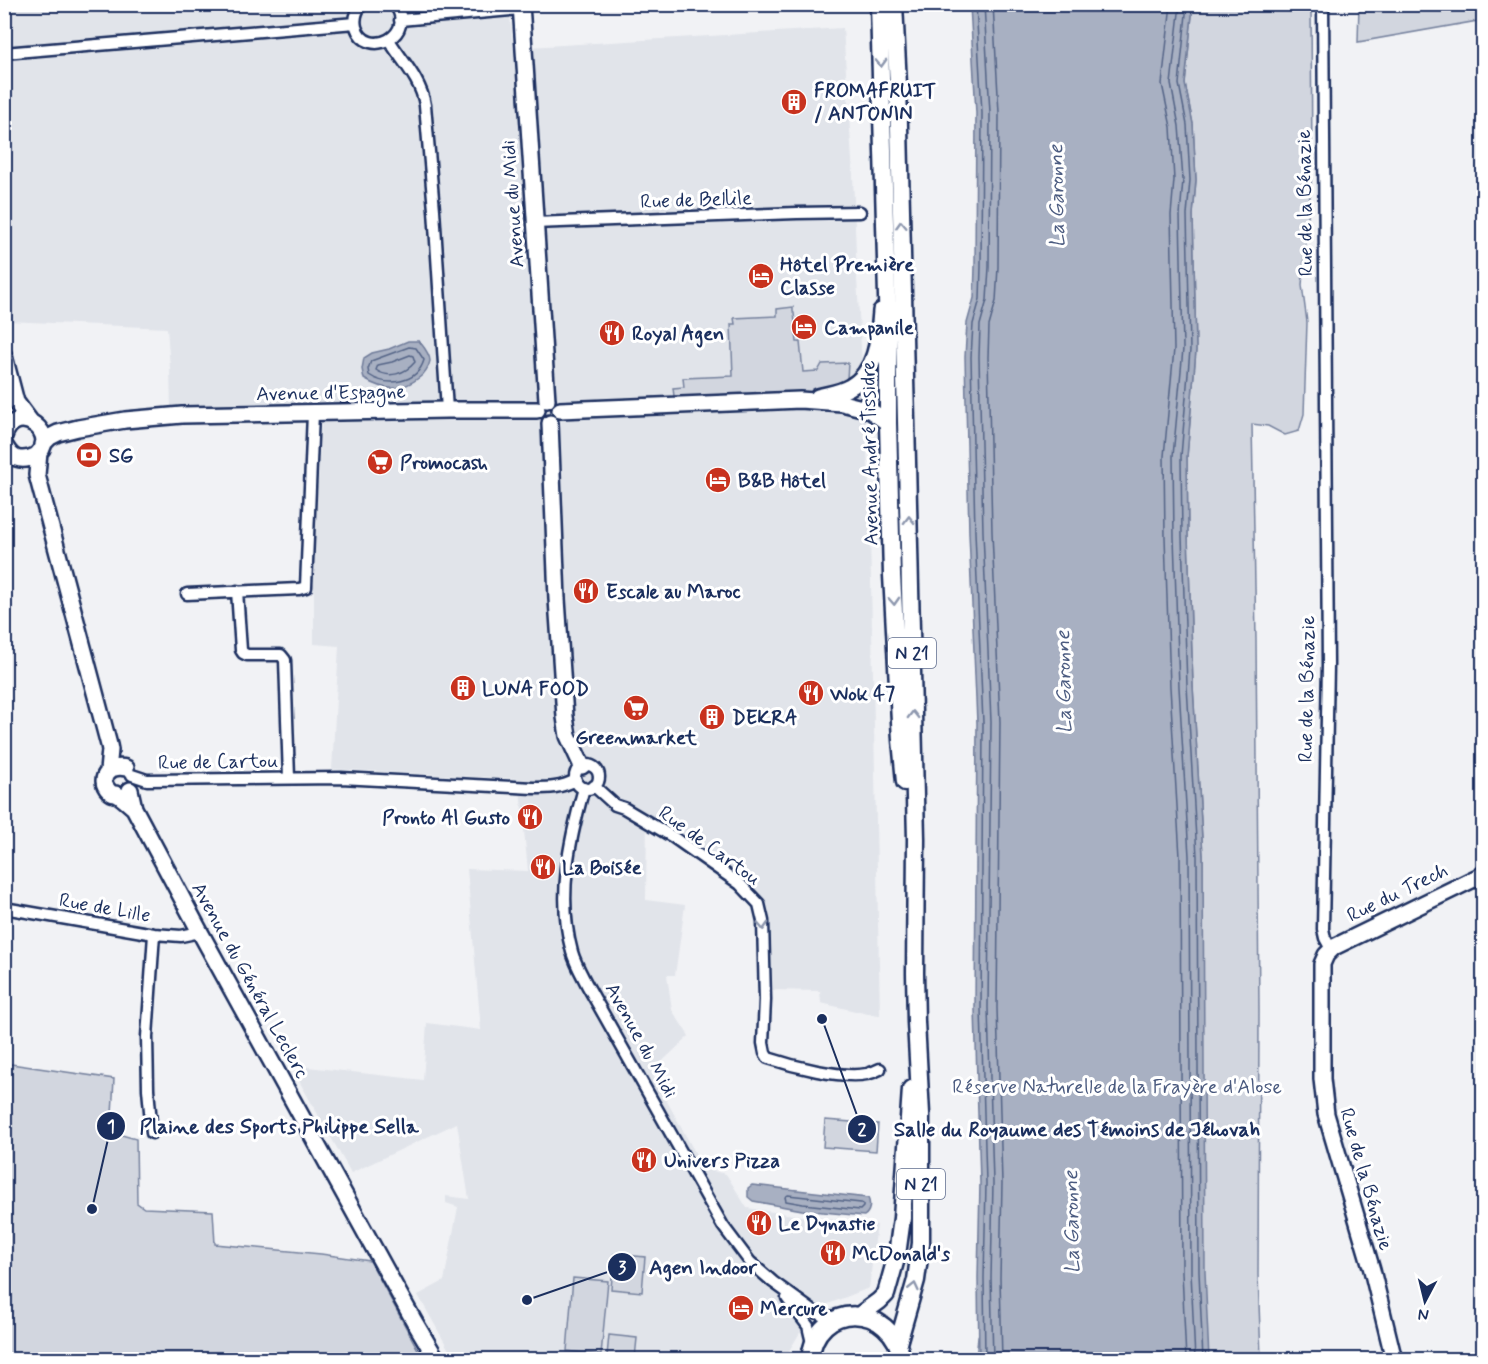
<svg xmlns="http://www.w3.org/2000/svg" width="1488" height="1364" font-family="Mynerve,sans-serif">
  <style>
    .built { fill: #e1e4ea }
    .green { fill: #d2d6df; stroke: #76829e; stroke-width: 1.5 }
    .water { fill: #a8b0c2; stroke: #707c9a; stroke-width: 1.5 }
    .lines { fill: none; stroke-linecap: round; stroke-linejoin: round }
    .shore { stroke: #536386; stroke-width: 1.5 }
    .street-casing { stroke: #1b2f5e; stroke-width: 15 }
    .secondary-casing { stroke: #1b2f5e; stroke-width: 20 }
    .primary-casing { stroke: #1b2f5e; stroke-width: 21 }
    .street { stroke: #fff; stroke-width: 10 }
    .secondary { stroke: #fff; stroke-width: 15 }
    .primary { stroke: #fff; stroke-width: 16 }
    .oneway { stroke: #8d97ae }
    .labels { text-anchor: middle; stroke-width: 6; stroke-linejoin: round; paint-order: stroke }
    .shield { fill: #fff; stroke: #5f6d8e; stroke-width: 1.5 }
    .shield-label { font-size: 18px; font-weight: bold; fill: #1b2f5e }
    .poi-label { font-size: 20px; font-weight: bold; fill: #1b2f5e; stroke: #fff; text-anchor: start }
    .street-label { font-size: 20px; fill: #1b2f5e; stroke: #fff }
    .park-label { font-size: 20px; fill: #49597e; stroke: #fff }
    .water-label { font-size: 21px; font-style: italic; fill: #4c5c81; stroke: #fff }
    .leader { fill: none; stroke: #1b2f5e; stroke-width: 2 }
    .callout-dot { fill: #1b2f5e; stroke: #fff; stroke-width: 2 }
    .mark-label { font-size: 18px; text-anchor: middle; font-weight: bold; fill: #fff }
    .callout-label { font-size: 21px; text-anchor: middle; font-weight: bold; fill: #1b2f5e; stroke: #fff; stroke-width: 6; stroke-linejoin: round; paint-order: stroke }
  </style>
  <rect width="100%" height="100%" fill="#f1f2f5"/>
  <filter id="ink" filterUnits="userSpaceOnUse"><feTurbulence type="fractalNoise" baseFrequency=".0167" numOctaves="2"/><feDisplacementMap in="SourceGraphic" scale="12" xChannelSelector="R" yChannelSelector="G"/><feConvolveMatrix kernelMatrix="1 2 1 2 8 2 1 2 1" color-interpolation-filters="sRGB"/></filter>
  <g filter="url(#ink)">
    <path class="built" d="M 4,5 L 509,5 L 513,48 L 843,28 L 853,175 L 857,279 L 869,485 L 880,1015 L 868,1014 L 821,1003 L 820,991 L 771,990 L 771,926 L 768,907 L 757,890 L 739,874 L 647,815 L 646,900 L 685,905 L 675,975 L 667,975 L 672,1010 L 689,1036 L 651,1072 L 704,1169 L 726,1174 L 747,1208 L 807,1217 L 877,1225 L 869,1288 L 823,1306 L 801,1331 L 784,1359 L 454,1359 L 418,1295 L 444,1281 L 458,1207 L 446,1203 L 446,1196 L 469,1199 L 457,1123 L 351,1173 L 290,1065 L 423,1080 L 427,1023 L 481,1030 L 467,869 L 528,871 L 519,779 L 332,769 L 339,646 L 314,644 L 314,557 L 322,406 L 171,410 L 170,368 L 167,328 L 6,321 L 4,314 Z"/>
    <path class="green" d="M 1193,5 L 1311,5 L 1312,172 L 1302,285 L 1307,322 L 1304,414 L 1299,431 L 1285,435 L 1268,426 L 1252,424 L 1256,640 L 1259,1011 L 1258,1275 L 1261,1359 L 976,1360 L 978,1336 L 1203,905 L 1203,856 L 1193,686 L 1188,536 L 1187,457 L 1196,350 L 1193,215 L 1196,180 L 1193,124 L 1185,84 Z
      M 1359,5 L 1483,5 L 1483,20 L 1358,42 Z
      M 793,307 L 793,312 L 794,313 L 797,342 L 800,342 L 803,372 L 818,371 L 822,364 L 848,363 L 847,379 L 835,388 L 807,394 L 677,401 L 674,396 L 673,388 L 684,387 L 683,378 L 733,376 L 731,324 L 735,324 L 734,318 L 777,316 L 777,309 Z
      M 4,1063 L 114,1079 L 111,1132 L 136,1139 L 137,1203 L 144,1208 L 213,1211 L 215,1244 L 321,1254 L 370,1261 L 423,1359 L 5,1359 Z
      M 825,1120 L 878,1124 L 876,1151 L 823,1147 Z
      M 614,1254 L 645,1257 L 642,1292 L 611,1289 Z
      M 573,1278 L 608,1281 L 601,1355 L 567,1351 Z
      M 609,1335 L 637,1338 L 635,1358 L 607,1356 Z"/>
    <path class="water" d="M 970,5 L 1193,5 L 1185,84 L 1193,124 L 1196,180 L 1193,215 L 1196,350 L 1187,457 L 1188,536 L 1193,686 L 1203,856 L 1205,1272 L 1209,1359 L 979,1359 L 978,1278 L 980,1183 L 975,1009 L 977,723 L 969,533 L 965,357 L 967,323 L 974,298 L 975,267 L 976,113 Z
      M 408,341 L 419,341 C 423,346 430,354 430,361 C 429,367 424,374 420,377 C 401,392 384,391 364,379 L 362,369 L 364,358 L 372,353 L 389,349 Z
      M 752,1185 L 868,1198 C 871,1204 870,1212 864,1216 L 802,1210 L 753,1201 L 748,1197 L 748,1188 Z"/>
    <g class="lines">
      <path class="shore" d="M 976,4 L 982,113 L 981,267 L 980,299 L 973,324 L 971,357 L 975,532 L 983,723 L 981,1008 L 986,1183 L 984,1278 L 985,1360
        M 984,4 L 990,113 L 989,267 L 987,300 L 980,325 L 979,357 L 983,532 L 991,722 L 988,1008 L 993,1183 L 991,1278 L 993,1360
        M 993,4 L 999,113 L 998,267 L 996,301 L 989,326 L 988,357 L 992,532 L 1000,722 L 997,1008 L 1002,1183 L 1000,1278 L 1002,1360
        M 1171,4 L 1162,84 L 1171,127 L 1174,180 L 1171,215 L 1174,349 L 1164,456 L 1165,537 L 1170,687 L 1180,857 L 1182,1272 L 1186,1360
        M 1180,4 L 1171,84 L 1179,126 L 1183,180 L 1180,215 L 1183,349 L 1173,456 L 1174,537 L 1179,687 L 1189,856 L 1191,1272 L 1195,1360
        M 1187,4 L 1179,84 L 1187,125 L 1190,180 L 1187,215 L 1190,350 L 1181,456 L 1182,536 L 1187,686 L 1197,856 L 1199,1272 L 1203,1360
        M 409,347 L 416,348 L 424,360 C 417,384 387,387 369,375 L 368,369 L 371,361 Z
        M 410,355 L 413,356 L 415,362 C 405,374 389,379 376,370 L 378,365 L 392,362 Z
        M 788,1195 L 861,1203 L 863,1204 L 863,1207 L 860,1210 L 803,1204 L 786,1201 L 785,1197 Z"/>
      <g class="street-casing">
        <path id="street" d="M 362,4 C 356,11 354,18 356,27 C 367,61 419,34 394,4
          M 1323,4 L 1328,665 L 1323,929 L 1325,938 L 1331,949
          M 400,20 L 521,9
          M 389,40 C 402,61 421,80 425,105 L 434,210 L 447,410
          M 4,53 L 355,23
          M 534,223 L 797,213 L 860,212
          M 237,591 L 241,650 L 243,653 L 247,655 L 281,655 L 285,660 L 289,778
          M 187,594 L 299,589 L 306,587 L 313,413
          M575 777a12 12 0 1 1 24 0a12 12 0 1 1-24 0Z
          M 132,775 L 147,780 L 341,778 L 533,788 C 550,788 560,788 576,780
          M 594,786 L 615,805 L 624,808 L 673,837 L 740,884 L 759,904 L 763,921 L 765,1000 L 763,1043 L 765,1053 L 768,1058 C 792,1066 841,1079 867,1074 C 871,1073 876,1071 880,1069
          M 584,788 C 569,842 557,897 572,952 C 575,963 582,975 587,985 L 723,1226 L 750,1262 L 773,1282 L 813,1311 L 822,1315 L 837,1318
          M 4,908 L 154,934 L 181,936 L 200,932
          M 152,1133 L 148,1089 L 147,1037 L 154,934
          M 787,1298 L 808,1326 L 813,1347"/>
      </g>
      <g class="secondary-casing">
        <path id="secondary" d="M 521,4 L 547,400
          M 4,356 L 16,402 L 30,421
          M 818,397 C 829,394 840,393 850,387 C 877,372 879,338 881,311
          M 560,410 L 800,400 L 842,403 L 862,408 L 871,411 L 888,423
          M 550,423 L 557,599 L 565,717 L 568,736 L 582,766
          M 4,436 C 17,398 63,437 35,456 C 29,459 22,460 16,458 C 10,455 7,450 4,444
          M 43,444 L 50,437 L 58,433 L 78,428 L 125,420 L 182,415 L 447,410 L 537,410
          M 39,452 L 37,475 L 109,745 L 110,750 L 108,771
          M 126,768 C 111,764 96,778 109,791 C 114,796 112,792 118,795 C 123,798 129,804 134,808
          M 130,790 L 134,808 L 200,932 L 414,1321 L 437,1360
          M 1394,1360 L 1372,1270 L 1326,1114 L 1322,1079 L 1322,964 L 1326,955 L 1334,947 L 1484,874"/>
      </g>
      <g class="primary-casing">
        <path id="primary" d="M 879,4 L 888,333 L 888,423 L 892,575 L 901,740 L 905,782
          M 894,4 L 898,85 L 916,839 L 915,973 L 916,1022 L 921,1114 L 921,1243 L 916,1280 L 898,1343
          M 860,1315 L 879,1301 L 886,1294 L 897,1255 L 902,1218 L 911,1089
          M 810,1360 C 815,1299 893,1302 902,1360"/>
      </g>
      <use href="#street" class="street"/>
      <use href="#secondary" class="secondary"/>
      <use href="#primary" class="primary"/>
    </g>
    <defs><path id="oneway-chevron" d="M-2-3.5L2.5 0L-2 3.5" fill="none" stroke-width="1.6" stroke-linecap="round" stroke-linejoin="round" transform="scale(1.5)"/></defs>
    <g class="oneway">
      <use href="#oneway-chevron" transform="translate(881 63) rotate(88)"/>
      <use href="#oneway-chevron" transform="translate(901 225) rotate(-92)"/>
      <use href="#oneway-chevron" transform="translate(909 520) rotate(-91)"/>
      <use href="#oneway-chevron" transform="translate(894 601) rotate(87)"/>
      <use href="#oneway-chevron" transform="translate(913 715) rotate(-91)"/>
      <use href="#oneway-chevron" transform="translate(763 926) rotate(87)"/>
      <use href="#oneway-chevron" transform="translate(914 1287) rotate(-77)"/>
    </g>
  </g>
  <defs>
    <g id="building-disc" transform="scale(1.35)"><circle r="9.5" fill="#c8321e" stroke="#fff"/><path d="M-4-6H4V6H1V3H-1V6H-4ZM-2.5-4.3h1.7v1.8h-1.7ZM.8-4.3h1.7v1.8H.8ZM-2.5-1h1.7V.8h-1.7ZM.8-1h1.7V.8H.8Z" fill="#fff"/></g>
    <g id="hotel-disc" transform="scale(1.35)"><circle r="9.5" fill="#c8321e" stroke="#fff"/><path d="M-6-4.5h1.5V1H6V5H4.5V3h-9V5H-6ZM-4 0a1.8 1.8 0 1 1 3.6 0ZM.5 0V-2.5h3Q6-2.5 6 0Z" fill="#fff"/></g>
    <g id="restaurant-disc" transform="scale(1.35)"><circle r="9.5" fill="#c8321e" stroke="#fff"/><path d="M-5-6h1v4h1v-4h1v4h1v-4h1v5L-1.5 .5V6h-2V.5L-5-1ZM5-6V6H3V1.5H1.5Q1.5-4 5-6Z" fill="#fff"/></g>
    <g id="bank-disc" transform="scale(1.35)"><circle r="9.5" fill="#c8321e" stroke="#fff"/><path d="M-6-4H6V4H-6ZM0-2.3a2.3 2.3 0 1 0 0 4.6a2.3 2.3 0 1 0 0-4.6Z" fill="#fff"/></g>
    <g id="supermarket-disc" transform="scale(1.35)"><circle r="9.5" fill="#c8321e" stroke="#fff"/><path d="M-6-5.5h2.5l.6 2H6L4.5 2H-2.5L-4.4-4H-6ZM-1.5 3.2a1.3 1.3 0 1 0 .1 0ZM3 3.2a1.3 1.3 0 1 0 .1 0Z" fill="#fff"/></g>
  </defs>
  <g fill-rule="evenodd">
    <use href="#building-disc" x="794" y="102"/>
    <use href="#hotel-disc" x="761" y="276"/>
    <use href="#hotel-disc" x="804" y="327"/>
    <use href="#restaurant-disc" x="612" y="333"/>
    <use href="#bank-disc" x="89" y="455"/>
    <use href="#supermarket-disc" x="380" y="462"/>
    <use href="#hotel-disc" x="718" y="480"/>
    <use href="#restaurant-disc" x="586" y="591"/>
    <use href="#building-disc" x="463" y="688"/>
    <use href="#restaurant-disc" x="811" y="693"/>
    <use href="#supermarket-disc" x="636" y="708"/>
    <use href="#building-disc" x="712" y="717"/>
    <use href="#restaurant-disc" x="530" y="817"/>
    <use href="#restaurant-disc" x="543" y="867"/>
    <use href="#restaurant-disc" x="644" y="1160"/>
    <use href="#restaurant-disc" x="759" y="1223"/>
    <use href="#restaurant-disc" x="833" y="1253"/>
    <use href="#hotel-disc" x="741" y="1308"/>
  </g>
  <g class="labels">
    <g class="shield">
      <rect x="888" y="638" width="48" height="30" rx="4.5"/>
      <rect x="897" y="1169" width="48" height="30" rx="4.5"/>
    </g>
    <g class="shield-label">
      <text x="912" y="659">N 21</text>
      <text x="921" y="1190">N 21</text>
    </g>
    <g class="poi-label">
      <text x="814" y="97">FROMAFRUIT<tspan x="814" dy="23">/ ANTONIN</tspan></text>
      <text x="780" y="271">Hôtel Première<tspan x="780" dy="23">Classe</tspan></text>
      <text x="824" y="334">Campanile</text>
      <text x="632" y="340">Royal Agen</text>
      <text x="109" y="462">SG</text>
      <text x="400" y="469">Promocash</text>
      <text x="738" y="487">B&amp;B Hôtel</text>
      <text x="606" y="598">Escale au Maroc</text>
      <text x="482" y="695">LUNA FOOD</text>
      <text x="830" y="700">Wok 47</text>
      <text x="732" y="724">DEKRA</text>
      <text x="636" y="744" text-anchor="middle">Greenmarket</text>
      <text x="510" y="824" text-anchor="end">Pronto Al Gusto</text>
      <text x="562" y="874">La Boisée</text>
      <text x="664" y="1167">Univers Pizza</text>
      <text x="778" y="1230">Le Dynastie</text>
      <text x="852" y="1260">McDonald's</text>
      <text x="760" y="1315">Mercure</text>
    </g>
    <g class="street-label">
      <text transform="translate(696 199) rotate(-2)" y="7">Rue de Bellile</text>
      <text transform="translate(1304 203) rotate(-91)" y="7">Rue de la Bénazie</text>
      <text transform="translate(512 204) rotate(-94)" y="7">Avenue du Midi</text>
      <text transform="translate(331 392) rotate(-1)" y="7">Avenue d'Espagne</text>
      <text transform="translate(869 453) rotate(-91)" y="7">Avenue André Tissidre</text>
      <text transform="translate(1306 689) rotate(-89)" y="7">Rue de la Bénazie</text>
      <text transform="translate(218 761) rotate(-1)" y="7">Rue de Cartou</text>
      <text transform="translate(710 845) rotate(36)" y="7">Rue de Cartou</text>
      <text transform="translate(1397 892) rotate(-26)" y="7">Rue du Trech</text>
      <text transform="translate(105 907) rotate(10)" y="7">Rue de Lille</text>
      <text transform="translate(251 980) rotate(61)" y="7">Avenue du Général Leclerc</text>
      <text transform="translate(642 1040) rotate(61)" y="7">Avenue du Midi</text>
      <text transform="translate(1367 1179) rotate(74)" y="7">Rue de la Bénazie</text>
    </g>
    <g class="park-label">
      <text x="1117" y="1093">Réserve Naturelle de la Frayère d'Alose</text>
    </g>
    <g class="water-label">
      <text transform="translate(1056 196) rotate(-91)" y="7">La Garonne</text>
      <text transform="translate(1063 682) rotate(-91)" y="7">La Garonne</text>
      <text transform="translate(1071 1222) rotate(-91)" y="7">La Garonne</text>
    </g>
  </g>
  <path class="leader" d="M92 1209L111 1126M822 1019L862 1129M527 1300L622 1267"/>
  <g class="callout-dot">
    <circle cx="92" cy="1209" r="6"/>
    <circle cx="822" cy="1019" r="6"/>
    <circle cx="527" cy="1300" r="6"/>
    <circle cx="111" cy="1126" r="15"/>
    <circle cx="862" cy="1129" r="15"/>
    <circle cx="622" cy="1267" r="15"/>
  </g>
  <g class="mark-label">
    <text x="111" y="1132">1</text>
    <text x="862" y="1135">2</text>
    <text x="622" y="1273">3</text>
  </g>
  <g class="callout-label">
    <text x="279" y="1133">Plaine des Sports Philippe Sella</text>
    <text x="1077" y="1136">Salle du Royaume des Témoins de Jéhovah</text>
    <text x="703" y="1274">Agen Indoor</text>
  </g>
  <rect width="1488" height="1364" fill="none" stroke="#fff" stroke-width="24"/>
  <rect x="12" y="12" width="1464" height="1340" fill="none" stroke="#1b2f5e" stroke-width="2" filter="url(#ink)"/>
  <g transform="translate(1425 1301) rotate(187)" stroke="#ffffff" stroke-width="4.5" paint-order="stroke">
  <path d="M0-4.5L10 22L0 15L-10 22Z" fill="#1b2f5e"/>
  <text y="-9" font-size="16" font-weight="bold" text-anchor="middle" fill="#1b2f5e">N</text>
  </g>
</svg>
